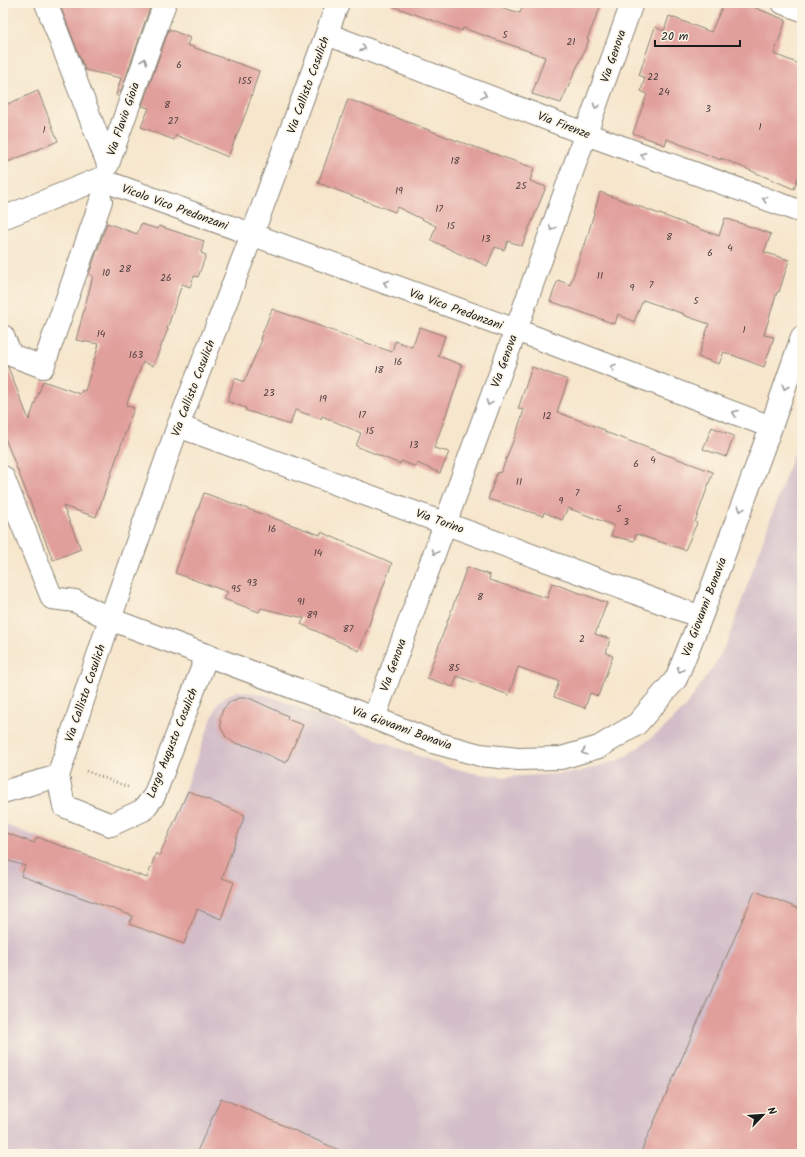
<svg xmlns="http://www.w3.org/2000/svg" width="805" height="1157" font-family="Kalam,sans-serif">
  <style>
    .industrial { fill: #d2bdc8 }
    .building { fill: #e19f9b }
    .lines { fill: none; stroke-linecap: round; stroke-linejoin: round }
    .minor-casing { stroke: #898174; stroke-width: 24 }
    .path { stroke: #898174; stroke-width: 2.5; stroke-dasharray: 1 3; stroke-linecap: butt }
    .minor { stroke: #fff; stroke-width: 22 }
    .oneway { stroke: #999 }
    .labels { text-anchor: middle; stroke-width: 3; stroke-linejoin: round; paint-order: stroke }
    .number-label { font-size: 10px; fill: #4d3d3c }
    .street-label { font-size: 12px; fill: #1c1c1c; stroke: #fcf5e5 }
  </style>
  <rect width="100%" height="100%" fill="#fcf5e5"/>
  <filter id="ink" filterUnits="userSpaceOnUse"><feTurbulence type="fractalNoise" baseFrequency=".025" numOctaves="2"/><feDisplacementMap in="SourceGraphic" scale="8" xChannelSelector="R" yChannelSelector="G"/><feConvolveMatrix kernelMatrix="1 2 1 2 8 2 1 2 1" color-interpolation-filters="sRGB"/></filter>
  <filter id="wash" filterUnits="userSpaceOnUse"><feTurbulence type="fractalNoise" baseFrequency=".012" numOctaves="4" result="noise"/><feDisplacementMap in="SourceGraphic" scale="16" xChannelSelector="R" yChannelSelector="G"/><feGaussianBlur stdDeviation="0.9" result="paint"/><feColorMatrix in="noise" values="0 0 0 0 0 0 0 0 0 0 0 0 0 0 0 0 0 1.4 0 .05"/><feComposite in="paint" operator="in"/></filter>
  <g filter="url(#wash)">
    <rect width="100%" height="100%" fill="#f6e6cc"/>
    <path class="industrial" d="M 802,429 L 802,1154 L 3,1154 L 3,824 L 147,878 L 156,853 L 160,855 L 218,702 L 228,695 L 238,691 L 261,694 L 277,699 L 316,715 L 432,761 L 449,767 L 473,773 L 506,777 L 557,774 L 578,772 L 622,759 L 662,730 L 684,709 L 715,664 L 728,640 Z"/>
    <g id="blocks">
      <path class="building" d="M 59,3 L 143,3 L 150,7 L 119,97 L 116,95 L 121,78 L 85,70 Z
        M 392,3 L 487,3 L 520,13 L 523,3 L 602,3 L 587,39 L 589,40 L 561,103 L 532,94 L 545,57 L 463,28 L 462,31 L 392,6 Z
        M 724,3 L 743,3 L 786,20 L 774,54 L 802,65 L 802,167 L 794,189 L 721,158 L 721,160 L 667,139 L 665,145 L 633,133 L 647,94 L 641,91 L 645,78 L 639,75 L 655,27 L 664,31 L 669,16 L 711,32 Z
        M 169,29 L 190,38 L 187,45 L 259,71 L 247,110 L 228,157 L 176,135 L 174,140 L 141,127 L 149,108 L 142,106 Z
        M 38,91 L 58,141 L 3,164 L 3,106 Z
        M 348,99 L 452,139 L 534,168 L 530,181 L 546,187 L 522,246 L 508,241 L 504,250 L 495,247 L 487,266 L 471,258 L 470,259 L 431,240 L 436,226 L 397,207 L 395,212 L 318,183 Z
        M 600,192 L 719,236 L 725,218 L 771,234 L 764,252 L 789,260 L 779,292 L 777,292 L 764,335 L 774,337 L 764,367 L 724,352 L 719,364 L 698,357 L 709,324 L 683,315 L 684,314 L 643,300 L 634,322 L 618,314 L 615,324 L 550,301 L 558,280 L 570,285 L 584,244 L 585,245 Z
        M 107,223 L 137,234 L 141,224 L 158,229 L 159,226 L 204,241 L 201,253 L 206,255 L 198,277 L 194,276 L 190,287 L 182,284 L 167,329 L 168,329 L 153,366 L 143,362 L 126,405 L 134,408 L 96,517 L 63,506 L 81,549 L 53,560 L 3,433 L 3,364 L 8,367 L 29,420 L 43,381 L 80,394 L 82,390 L 85,391 L 99,344 L 76,340 L 93,276 L 89,274 Z
        M 272,309 L 392,352 L 395,341 L 412,347 L 420,327 L 445,336 L 438,356 L 462,365 L 456,387 L 434,448 L 449,452 L 440,473 L 417,463 L 416,467 L 401,461 L 400,464 L 356,446 L 361,433 L 322,416 L 321,419 L 295,410 L 290,425 L 245,410 L 246,408 L 227,401 L 235,378 L 244,382 L 262,340 L 260,339 Z
        M 532,367 L 568,380 L 557,412 L 605,430 L 605,432 L 713,472 L 695,522 L 697,523 L 685,550 L 636,534 L 634,541 L 611,536 L 615,526 L 568,508 L 562,520 L 544,512 L 543,516 L 488,499 L 497,473 L 501,472 L 517,431 L 524,410 L 518,409 Z
        M 712,427 L 734,436 L 726,457 L 703,449 Z
        M 204,493 L 320,535 L 321,532 L 392,563 L 359,651 L 301,624 L 304,618 L 261,608 L 259,612 L 224,599 L 228,592 L 175,573 Z
        M 467,567 L 490,575 L 489,580 L 547,598 L 552,583 L 607,603 L 595,634 L 610,639 L 606,653 L 613,656 L 598,696 L 590,693 L 585,708 L 554,697 L 559,681 L 518,667 L 509,695 L 457,676 L 453,687 L 427,678 Z
        M 239,698 L 249,698 L 288,716 L 287,719 L 303,725 L 286,763 L 248,746 L 234,743 L 226,737 L 221,728 L 220,719 L 223,709 L 230,702 Z
        M 188,791 L 245,815 L 222,878 L 234,882 L 221,919 L 197,909 L 184,944 L 129,924 L 133,916 L 21,876 L 25,866 L 3,859 L 3,832 L 34,843 L 37,837 L 147,878 L 156,853 L 159,856 Z
        M 755,891 L 802,910 L 802,1154 L 640,1154 Z
        M 221,1098 L 348,1154 L 196,1154 Z"/>
    </g>
  </g>
  <g filter="url(#ink)">
    <use href="#blocks" fill-opacity="0" stroke="#898174" stroke-width="1"/>
    <g class="lines">
      <g class="minor-casing">
        <path id="minor" d="M 46,3 L 108,164
          M 783,3 L 802,10
          M 327,34 L 586,134 L 802,212
          M 108,164 L 165,3
          M 3,218 L 99,179 L 516,330 L 771,427
          M 3,336 L 11,355 L 43,367 L 101,201
          M 178,426 L 701,617
          M 3,477 L 52,598 L 75,601 L 110,619 L 374,718 L 436,743 L 480,755 L 518,759 L 561,758 L 599,747 L 637,724 L 676,679 L 701,617 L 771,427 L 802,337
          M 207,655 L 154,796 L 143,810 L 111,825 L 64,806 L 58,776 L 110,619 L 178,426 L 252,235 L 338,3
          M 374,718 L 516,330 L 632,3
          M 3,792 L 58,776"/>
      </g>
      <path class="path" d="M 86,771 L 128,787"/>
      <use href="#minor" class="minor"/>
    </g>
    <defs><path id="oneway-chevron" d="M-2-3.5L2.5 0L-2 3.5" fill="none" stroke-width="1.6" stroke-linecap="round" stroke-linejoin="round"/></defs>
    <g class="oneway">
      <use href="#oneway-chevron" transform="translate(363 48) rotate(21)"/>
      <use href="#oneway-chevron" transform="translate(144 61) rotate(-71)"/>
      <use href="#oneway-chevron" transform="translate(484 95) rotate(21)"/>
      <use href="#oneway-chevron" transform="translate(596 106) rotate(109)"/>
      <use href="#oneway-chevron" transform="translate(643 155) rotate(-160)"/>
      <use href="#oneway-chevron" transform="translate(765 199) rotate(-160)"/>
      <use href="#oneway-chevron" transform="translate(552 228) rotate(110)"/>
      <use href="#oneway-chevron" transform="translate(386 283) rotate(-160)"/>
      <use href="#oneway-chevron" transform="translate(613 367) rotate(-159)"/>
      <use href="#oneway-chevron" transform="translate(785 387) rotate(109)"/>
      <use href="#oneway-chevron" transform="translate(489 403) rotate(110)"/>
      <use href="#oneway-chevron" transform="translate(735 413) rotate(-159)"/>
      <use href="#oneway-chevron" transform="translate(741 509) rotate(110)"/>
      <use href="#oneway-chevron" transform="translate(435 552) rotate(110)"/>
      <use href="#oneway-chevron" transform="translate(680 670) rotate(112)"/>
      <use href="#oneway-chevron" transform="translate(584 752) rotate(165)"/>
    </g>
  </g>
  <g class="labels">
    <g class="number-label">
      <text x="505" y="38">5</text>
      <text x="571" y="45">21</text>
      <text x="179" y="68">6</text>
      <text x="653" y="80">22</text>
      <text x="245" y="84">155</text>
      <text x="664" y="95">24</text>
      <text x="167" y="108">8</text>
      <text x="708" y="112">3</text>
      <text x="173" y="124">27</text>
      <text x="760" y="130">1</text>
      <text x="44" y="133">1</text>
      <text x="455" y="164">18</text>
      <text x="521" y="189">25</text>
      <text x="399" y="194">19</text>
      <text x="439" y="212">17</text>
      <text x="451" y="229">15</text>
      <text x="669" y="240">8</text>
      <text x="486" y="242">13</text>
      <text x="730" y="251">4</text>
      <text x="710" y="256">6</text>
      <text x="125" y="272">28</text>
      <text x="106" y="276">10</text>
      <text x="600" y="279">11</text>
      <text x="166" y="281">26</text>
      <text x="651" y="288">7</text>
      <text x="632" y="291">9</text>
      <text x="696" y="304">5</text>
      <text x="744" y="333">1</text>
      <text x="101" y="337">14</text>
      <text x="136" y="358">163</text>
      <text x="398" y="365">16</text>
      <text x="379" y="373">18</text>
      <text x="269" y="396">23</text>
      <text x="323" y="402">19</text>
      <text x="362" y="418">17</text>
      <text x="547" y="419">12</text>
      <text x="370" y="434">15</text>
      <text x="414" y="448">13</text>
      <text x="653" y="463">4</text>
      <text x="636" y="467">6</text>
      <text x="519" y="485">11</text>
      <text x="577" y="496">7</text>
      <text x="561" y="504">9</text>
      <text x="619" y="512">5</text>
      <text x="626" y="525">3</text>
      <text x="272" y="532">16</text>
      <text x="318" y="556">14</text>
      <text x="252" y="586">93</text>
      <text x="236" y="592">95</text>
      <text x="480" y="600">8</text>
      <text x="301" y="605">91</text>
      <text x="312" y="618">89</text>
      <text x="348" y="632">87</text>
      <text x="582" y="642">2</text>
      <text x="454" y="671">85</text>
    </g>
    <g class="street-label">
      <text transform="translate(613 56) rotate(-71)" y="4">Via Genova</text>
      <text transform="translate(308 85) rotate(-70)" y="4">Via Callisto Cosulich</text>
      <text transform="translate(123 119) rotate(-71)" y="4">Via Flavio Gioia</text>
      <text transform="translate(564 125) rotate(21)" y="4">Via Firenze</text>
      <text transform="translate(175 207) rotate(20)" y="4">Vicolo Vico Predonzani</text>
      <text transform="translate(456 309) rotate(20)" y="4">Via Vico Predonzani</text>
      <text transform="translate(504 361) rotate(-70)" y="4">Via Genova</text>
      <text transform="translate(193 388) rotate(-69)" y="4">Via Callisto Cosulich</text>
      <text transform="translate(440 521) rotate(20)" y="4">Via Torino</text>
      <text transform="translate(704 607) rotate(-69)" y="4">Via Giovanni Bonavia</text>
      <text transform="translate(393 665) rotate(-70)" y="4">Via Genova</text>
      <text transform="translate(85 693) rotate(-71)" y="4">Via Callisto Cosulich</text>
      <text transform="translate(402 728) rotate(20)" y="4">Via Giovanni Bonavia</text>
      <text transform="translate(172 743) rotate(-68)" y="4">Largo Augusto Cosulich</text>
    </g>
  </g>
  <rect width="805" height="1157" fill="none" stroke="#fcf5e5" stroke-width="16"/>
  <g transform="translate(763 1115) rotate(65)" stroke="#fcf5e5" stroke-width="3" paint-order="stroke">
  <path d="M0-3L7 15L0 10L-7 15Z" fill="#1c1c1c"/>
  <text y="-6" font-size="11" font-weight="bold" text-anchor="middle" fill="#1c1c1c">N</text>
  </g>
  <path d="M655 40v6h85v-6" fill="none" stroke="#1c1c1c" stroke-width="2"/>
  <text x="661" y="40" font-size="12" fill="#1c1c1c" stroke="#fcf5e5" stroke-width="3" paint-order="stroke">20 m</text>
</svg>
